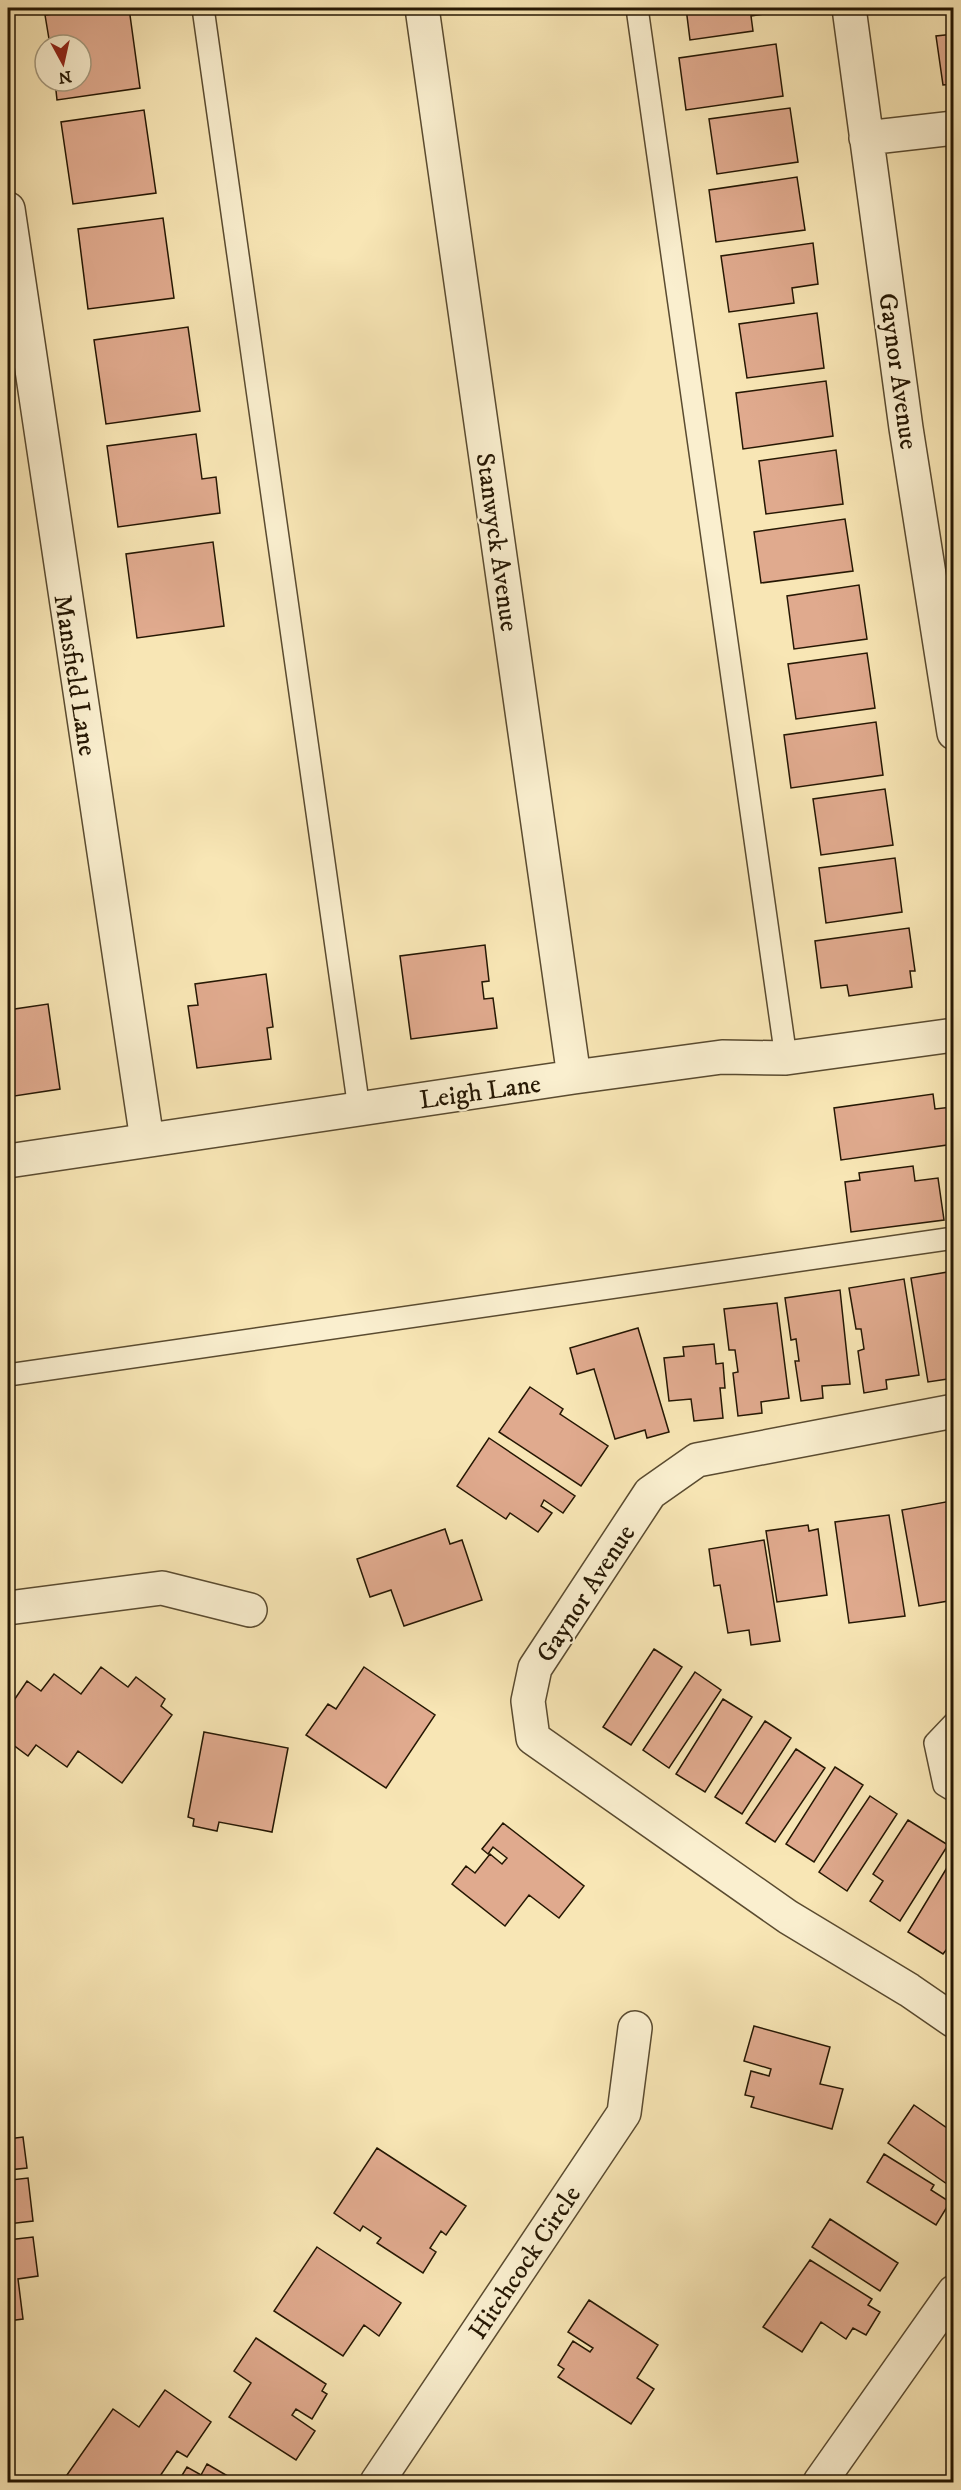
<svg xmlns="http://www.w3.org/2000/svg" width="961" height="2490" font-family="'IM FELL DW Pica',serif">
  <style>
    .building { fill: #e0aa8e; stroke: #251703; stroke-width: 1.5 }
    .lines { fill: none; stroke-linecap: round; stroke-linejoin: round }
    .service-casing { stroke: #5a4b30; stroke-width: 24 }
    .minor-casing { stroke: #5a4b30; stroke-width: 36 }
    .service { stroke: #faefcf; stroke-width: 21 }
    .minor { stroke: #faefcf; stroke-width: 33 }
    .labels { text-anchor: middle; stroke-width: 4.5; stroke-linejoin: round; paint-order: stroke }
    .street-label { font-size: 26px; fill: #251703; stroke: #faefcf }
  </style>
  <rect width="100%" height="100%" fill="#f8e6b5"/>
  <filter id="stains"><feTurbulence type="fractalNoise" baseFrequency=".00333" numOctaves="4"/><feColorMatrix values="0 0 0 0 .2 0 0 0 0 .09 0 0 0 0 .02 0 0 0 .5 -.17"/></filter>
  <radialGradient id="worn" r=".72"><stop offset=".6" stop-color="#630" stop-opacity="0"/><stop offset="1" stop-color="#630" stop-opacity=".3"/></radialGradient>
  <path class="building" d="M 100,8 L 129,8 L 140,88 L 57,100 L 55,81 L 81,81 L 81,45 L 50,45 L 45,15 Z
    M 686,8 L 776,8 L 777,12 L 751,16 L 753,31 L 690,40 Z
    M 923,8 L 954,8 L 954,9 L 924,13 Z
    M 954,34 L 954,84 L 943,85 L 936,36 Z
    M 776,44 L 783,96 L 686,110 L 679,58 Z
    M 790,108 L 798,162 L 717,174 L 709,119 Z
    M 144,110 L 156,193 L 73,204 L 61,122 Z
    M 797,177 L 805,230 L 716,242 L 709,190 Z
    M 163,218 L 174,298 L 88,309 L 78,229 Z
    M 813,243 L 818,284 L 792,288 L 794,303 L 729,312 L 721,256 Z
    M 817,313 L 824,368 L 747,378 L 739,324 Z
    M 188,327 L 200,411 L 106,424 L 94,340 Z
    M 826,381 L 833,436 L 743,449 L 736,393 Z
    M 196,434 L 202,479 L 216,477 L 220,513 L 118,527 L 107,446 Z
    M 836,450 L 843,504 L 766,514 L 759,461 Z
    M 845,519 L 853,571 L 761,583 L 754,532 Z
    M 213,542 L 224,626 L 137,638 L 126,554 Z
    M 859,585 L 867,639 L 794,649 L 787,596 Z
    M 867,653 L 875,708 L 796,719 L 788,664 Z
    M 876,722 L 883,775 L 791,788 L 784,735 Z
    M 885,789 L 893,845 L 821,855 L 813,799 Z
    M 895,858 L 902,912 L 826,923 L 819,868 Z
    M 909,928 L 915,971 L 910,971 L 912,987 L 849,996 L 847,985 L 821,988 L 815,941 Z
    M 485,945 L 489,981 L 482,982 L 484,999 L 493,998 L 497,1028 L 411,1039 L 400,956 Z
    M 266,974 L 273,1027 L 267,1028 L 271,1059 L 197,1068 L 188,1006 L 198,1005 L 195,984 Z
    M 48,1004 L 60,1089 L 8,1097 L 8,1010 Z
    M 933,1094 L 935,1109 L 952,1107 L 954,1144 L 841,1160 L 834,1108 Z
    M 913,1166 L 915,1181 L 938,1178 L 944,1220 L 851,1232 L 845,1182 L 860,1180 L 859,1173 Z
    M 954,1271 L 954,1378 L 928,1382 L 911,1278 Z
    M 904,1279 L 919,1375 L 886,1380 L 887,1389 L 864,1393 L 858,1351 L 864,1349 L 861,1329 L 856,1329 L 849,1288 Z
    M 840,1290 L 850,1384 L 822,1386 L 823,1398 L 801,1401 L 795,1361 L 799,1361 L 796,1339 L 791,1340 L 785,1298 Z
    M 777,1303 L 789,1398 L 761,1402 L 762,1413 L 738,1416 L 733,1373 L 738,1372 L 735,1350 L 729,1350 L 724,1309 Z
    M 638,1328 L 669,1432 L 647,1438 L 645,1430 L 615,1439 L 594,1369 L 577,1374 L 570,1348 Z
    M 714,1344 L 716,1364 L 723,1363 L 725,1388 L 720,1388 L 723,1418 L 694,1421 L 691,1399 L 669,1401 L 664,1358 L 684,1356 L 683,1347 Z
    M 530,1387 L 563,1409 L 560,1414 L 608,1446 L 581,1486 L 499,1432 Z
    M 489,1438 L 575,1496 L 563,1513 L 544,1500 L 541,1506 L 552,1513 L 538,1532 L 510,1513 L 506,1519 L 457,1486 Z
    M 951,1501 L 954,1515 L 954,1534 L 951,1534 L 954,1600 L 919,1606 L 902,1510 Z
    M 889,1515 L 905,1616 L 849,1623 L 835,1522 Z
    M 808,1525 L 809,1531 L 818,1529 L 827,1595 L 777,1602 L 766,1531 Z
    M 445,1529 L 450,1544 L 462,1540 L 482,1600 L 404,1626 L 391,1590 L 370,1597 L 357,1559 Z
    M 764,1540 L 780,1641 L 751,1645 L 749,1630 L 728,1633 L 720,1585 L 714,1586 L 709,1549 Z
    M 654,1649 L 682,1667 L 631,1745 L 603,1727 Z
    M 101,1667 L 128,1687 L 136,1677 L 165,1699 L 161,1706 L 172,1715 L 122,1783 L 78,1751 L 67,1767 L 36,1745 L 28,1756 L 8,1741 L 8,1709 L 27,1681 L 41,1691 L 54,1674 L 81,1694 Z
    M 364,1667 L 435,1715 L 386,1788 L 306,1735 L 328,1704 L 336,1709 Z
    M 695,1672 L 721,1690 L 669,1768 L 643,1750 Z
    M 723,1699 L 752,1717 L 705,1792 L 676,1774 Z
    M 765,1721 L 791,1738 L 742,1814 L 715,1797 Z
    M 204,1732 L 288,1748 L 272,1832 L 219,1822 L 217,1831 L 193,1826 L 194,1819 L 188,1817 Z
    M 796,1749 L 825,1768 L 775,1842 L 746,1823 Z
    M 835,1767 L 863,1785 L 814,1862 L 786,1844 Z
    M 870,1796 L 897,1814 L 847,1891 L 819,1872 Z
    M 908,1820 L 948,1845 L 900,1921 L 870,1901 L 883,1881 L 873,1874 Z
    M 503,1823 L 584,1886 L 559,1918 L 529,1895 L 505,1926 L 452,1884 L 466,1866 L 475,1873 L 490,1854 L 502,1864 L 507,1858 L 493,1847 L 488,1854 L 482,1849 Z
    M 954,1856 L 954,1940 L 943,1954 L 908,1932 Z
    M 754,2026 L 830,2047 L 820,2084 L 843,2089 L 832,2129 L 751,2107 L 754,2097 L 745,2095 L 751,2071 L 769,2076 L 771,2069 L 744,2061 Z
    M 914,2105 L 954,2133 L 954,2182 L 950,2179 L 947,2184 L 888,2143 Z
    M 23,2137 L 27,2168 L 9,2170 L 11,2180 L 28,2178 L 33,2221 L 8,2224 L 8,2139 Z
    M 377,2148 L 466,2206 L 446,2235 L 441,2231 L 430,2248 L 436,2252 L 423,2273 L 377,2243 L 381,2238 L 363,2226 L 360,2231 L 334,2213 Z
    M 884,2154 L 934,2185 L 931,2190 L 950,2202 L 936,2225 L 867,2182 Z
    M 830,2219 L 898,2263 L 880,2291 L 812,2247 Z
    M 33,2237 L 38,2276 L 18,2279 L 23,2319 L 8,2321 L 8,2240 Z
    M 317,2247 L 401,2303 L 379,2336 L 364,2325 L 343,2356 L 274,2311 Z
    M 810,2260 L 872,2299 L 868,2305 L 880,2312 L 866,2335 L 853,2328 L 846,2339 L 821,2322 L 802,2352 L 763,2327 Z
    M 589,2300 L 658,2345 L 637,2378 L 654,2389 L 631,2424 L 558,2377 L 564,2369 L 558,2365 L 573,2341 L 590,2352 L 593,2348 L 568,2332 Z
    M 256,2338 L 326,2384 L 322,2391 L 327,2394 L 312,2419 L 296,2409 L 292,2415 L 315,2431 L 296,2460 L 229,2417 L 251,2383 L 234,2371 Z
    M 165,2390 L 211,2422 L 187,2457 L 177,2451 L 156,2482 L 62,2482 L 113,2409 L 139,2427 Z
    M 207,2464 L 238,2482 L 178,2482 L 187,2467 L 201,2475 Z"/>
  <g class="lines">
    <g class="service-casing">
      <path id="service" d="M 203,8 L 359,1109
        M 637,8 L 786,1058
        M 8,1375 L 954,1238
        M 954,1723 L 935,1743 L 944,1785 L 954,1791"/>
    </g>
    <g class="minor-casing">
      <path id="minor" d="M 422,8 L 574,1077
        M 849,8 L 906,428 L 954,733
        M 866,138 L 954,128
        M 8,209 L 147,1140
        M 8,1161 L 574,1077 L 722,1057 L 786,1058 L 954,1035
        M 954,1411 L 697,1460 L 650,1493 L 535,1668 L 528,1701 L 533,1738 L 788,1917 L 909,1990 L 954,2021
        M 8,1608 L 162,1588 L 250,1610
        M 377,2482 L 624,2113 L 635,2028
        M 820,2482 L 954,2292"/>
    </g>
    <use href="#service" class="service"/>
    <use href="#minor" class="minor"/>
  </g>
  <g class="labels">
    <g class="street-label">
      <text transform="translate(899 371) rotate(82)" y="9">Gaynor Avenue</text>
      <text transform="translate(498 542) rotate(82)" y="9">Stanwyck Avenue</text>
      <text transform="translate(76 675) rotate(81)" y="9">Mansfield Lane</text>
      <text transform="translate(480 1091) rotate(-8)" y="9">Leigh Lane</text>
      <text transform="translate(585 1593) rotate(-57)" y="9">Gaynor Avenue</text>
      <text transform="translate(524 2262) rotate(-56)" y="9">Hitchcock Circle</text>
    </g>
  </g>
  <rect width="961" height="2490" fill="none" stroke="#f8e6b5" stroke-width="30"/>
  <rect x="9" y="9" width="943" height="2472" fill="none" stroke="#251703" stroke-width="3"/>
  <rect x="15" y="15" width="931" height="2460" fill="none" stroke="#251703" stroke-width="1.5"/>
  <g transform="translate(63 63) rotate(172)"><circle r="28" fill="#faefcf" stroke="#a5997d" stroke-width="1.5"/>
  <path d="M0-4.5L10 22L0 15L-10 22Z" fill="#8f2418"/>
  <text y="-9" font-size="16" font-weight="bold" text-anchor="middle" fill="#251703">N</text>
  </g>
  <rect width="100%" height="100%" filter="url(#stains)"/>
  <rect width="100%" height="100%" fill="url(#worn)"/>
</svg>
